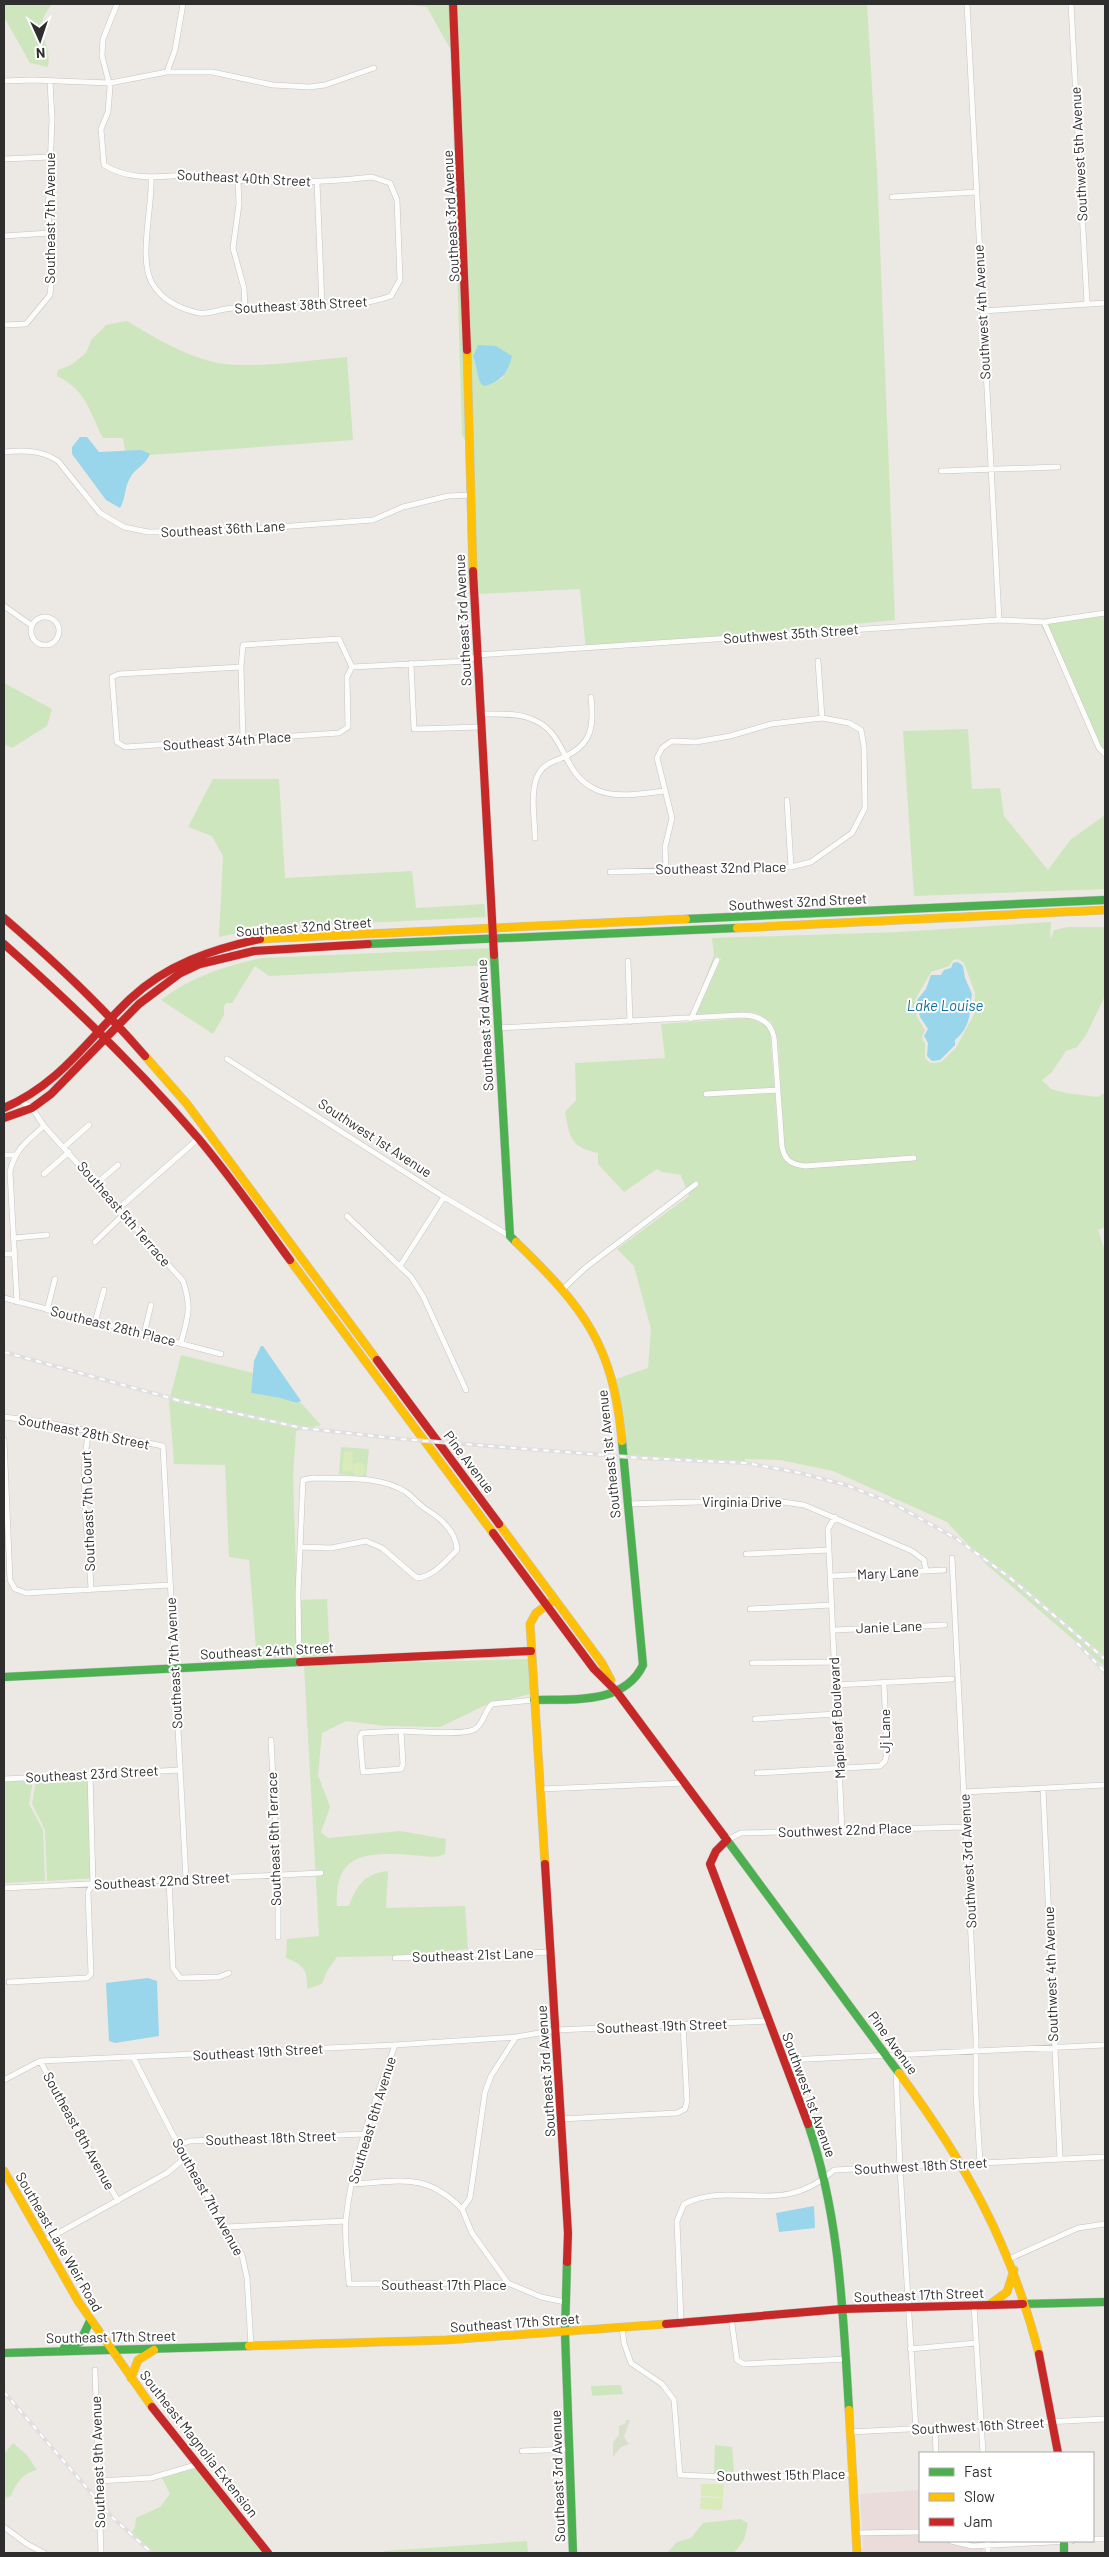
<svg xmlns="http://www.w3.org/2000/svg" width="1109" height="2557" font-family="Barlow,sans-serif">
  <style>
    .medical { fill: #e9dcdb }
    .green { fill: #cee6be; fill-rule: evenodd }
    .cemetery { fill: #d8e0cc }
    .pitch { fill: #d9eabb }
    .water { fill: #99d6ec }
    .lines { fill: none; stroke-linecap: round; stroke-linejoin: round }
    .street-casing { stroke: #c5c4c5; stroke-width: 6 }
    .fast-casing { stroke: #c5c4c5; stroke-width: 9 }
    .slow-casing { stroke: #c5c4c5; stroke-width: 9 }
    .jam-casing { stroke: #c5c4c5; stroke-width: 9 }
    .street { stroke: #fcfcfb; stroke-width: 5 }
    .fast { stroke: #4caf50; stroke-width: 8 }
    .slow { stroke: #ffc107; stroke-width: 8 }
    .jam { stroke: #c62828; stroke-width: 8 }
    .rail-casing { stroke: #dfdfe1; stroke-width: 4 }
    .rail { stroke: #fff; stroke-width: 2; stroke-dasharray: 5.5; stroke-linecap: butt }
    .labels { text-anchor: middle; stroke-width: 4; stroke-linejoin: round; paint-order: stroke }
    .street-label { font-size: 14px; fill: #2e2e2e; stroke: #fff }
    .water-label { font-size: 15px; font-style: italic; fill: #0d6fa3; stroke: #fff }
  </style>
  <rect width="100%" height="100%" fill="#ece8e4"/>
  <path class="medical" d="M 920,2490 L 920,2541 L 983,2541 L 983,2553 L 863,2553 L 860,2494 Z"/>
  <path class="green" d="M 4,4 L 52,4 C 29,32 53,40 48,67 L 30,63 L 4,17 Z
    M 404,4 L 450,4 L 453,54 L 427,7 Z
    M 456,4 L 867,4 L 877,171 L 895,620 L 586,651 L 580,589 L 477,594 ZM 477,365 L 504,377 L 491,384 L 481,384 L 478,379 Z
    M 451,64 L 453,64 L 463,276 L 471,594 L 469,595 L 465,440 L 462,435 Z
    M 127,321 C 152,336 180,353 209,361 C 247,371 307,360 347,357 L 353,440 L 150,455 L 125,451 L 123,438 L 103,438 C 89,411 87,391 57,376 L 58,370 L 71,365 L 86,353 L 91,340 L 106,325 Z
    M 1105,614 L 1105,756 L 1038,619 Z
    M 4,683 L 52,709 L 47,726 L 12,748 L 4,744 Z
    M 968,729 L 972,789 L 1000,788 L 1004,816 L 1048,870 L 1070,840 L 1105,815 L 1105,889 L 914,896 L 903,731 Z
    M 213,779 L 279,779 L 285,878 L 412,871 L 416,908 L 484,904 L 486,917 L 262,928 L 219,937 L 223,856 L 212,836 L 188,827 Z
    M 1051,922 L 1050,940 L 1054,930 L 1068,927 L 1104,927 L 1105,929 L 1105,996 L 1086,1035 L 1077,1047 L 1066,1051 L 1051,1073 L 1042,1080 L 1051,1089 L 1066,1093 L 1098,1097 L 1105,1093 L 1105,1227 L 1098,1230 L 1105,1251 L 1105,1667 L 986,1564 L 947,1522 L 833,1471 L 780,1460 L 745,1459 L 745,1461 L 626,1456 L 616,1379 L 648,1368 L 651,1329 L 634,1266 L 617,1249 L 689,1196 L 681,1175 L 662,1172 L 657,1169 L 624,1192 L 598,1164 L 598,1153 C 570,1147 570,1138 565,1112 L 576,1100 L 575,1063 L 665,1058 L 661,1024 L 749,1018 L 766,1025 L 770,1033 L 779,1147 L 784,1161 L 788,1159 L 784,1147 L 778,1041 L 771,1022 L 758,1014 L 750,1012 L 696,1015 L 721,959 L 716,956 L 699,995 L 714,955 L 712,938 L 898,932 ZM 958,959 L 964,963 L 975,993 L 974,1014 L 956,1048 L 941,1062 L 930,1063 L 925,1058 L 925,1044 L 922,1038 L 925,1030 L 917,1017 L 915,1000 L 931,972 L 949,966 L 953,960 Z
    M 490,948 L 491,965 L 269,976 L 255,966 L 232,1003 L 226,1003 L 224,1006 L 224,1015 L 213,1034 L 161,1000 C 191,977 225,966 262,958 Z
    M 181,1355 L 253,1373 L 251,1393 L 280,1398 L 297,1403 L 300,1402 L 321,1425 L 296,1431 L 293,1477 L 297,1600 L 327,1599 L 330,1658 L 257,1661 L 249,1560 L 229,1557 L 225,1465 L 174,1464 L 169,1401 Z
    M 341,1447 L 369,1449 L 366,1477 L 339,1474 Z
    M 529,1659 L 531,1694 L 488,1704 L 440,1727 L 386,1726 L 346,1721 L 322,1733 L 318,1775 L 330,1807 L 321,1832 L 328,1838 L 400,1831 L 446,1839 L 445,1854 C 434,1859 424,1856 412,1855 C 367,1852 334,1852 337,1906 L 349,1906 C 356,1886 365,1873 388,1871 L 386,1908 L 465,1906 L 468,1949 L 389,1956 L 337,1957 L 327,1971 L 322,1984 L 307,1989 C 308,1969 303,1965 286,1958 L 287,1939 L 319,1936 L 304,1665 Z
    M 91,1775 L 96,1878 L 47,1881 L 45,1830 L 32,1804 L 36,1781 L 33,1778 Z
    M 33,1780 L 29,1804 L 43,1830 L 45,1881 L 4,1883 L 4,1782 Z
    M 621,2385 L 623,2394 L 592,2396 L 591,2386 Z
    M 13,2443 L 27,2455 L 37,2470 C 23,2473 16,2483 11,2496 L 5,2498 L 4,2454 Z
    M 715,2445 L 732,2447 L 734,2473 L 714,2473 Z
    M 197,2468 L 265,2553 L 151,2553 L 130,2535 L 135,2527 L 136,2518 L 160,2507 L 170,2494 L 162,2478 Z
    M 740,2519 L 748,2523 L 744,2540 L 734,2553 L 667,2553 L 677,2542 L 691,2538 L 703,2523 Z
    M 527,2541 L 528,2553 L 382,2553 L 384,2551 Z"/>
  <path class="cemetery" d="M 626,2420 L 630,2420 L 624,2437 L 629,2444 L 620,2448 L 613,2457 L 613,2442 L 619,2435 L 619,2426 L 626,2423 Z"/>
  <path class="pitch" d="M 344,1451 L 353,1452 L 352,1472 L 342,1471 Z
    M352 1469a7 7 0 1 1 14 0a7 7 0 1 1-14 0Z
    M 701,2484 L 724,2484 L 723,2497 L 701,2496 Z
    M 701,2497 L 723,2498 L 722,2510 L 700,2509 Z"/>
  <path class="water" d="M 478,345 L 496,346 L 512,356 C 508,372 502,381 485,386 L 481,384 C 476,376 478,366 473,357 Z
    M 80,437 L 87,437 L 99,452 L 141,450 L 150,454 C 145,466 135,468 130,478 C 124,488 126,498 120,508 L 106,500 L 72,454 L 72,447 Z
    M 958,962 L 963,966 L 965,978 L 972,994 C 969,1013 972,1025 955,1040 L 955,1045 L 940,1060 L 932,1061 L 927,1056 L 928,1043 L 924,1036 L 928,1029 L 920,1017 L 917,1000 L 926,989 L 931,975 L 941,975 L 944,970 L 951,968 L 953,963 Z
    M 261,1346 L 263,1346 L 301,1401 L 297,1403 L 280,1398 L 251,1393 L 254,1361 Z
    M 148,1978 L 157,1981 L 159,2036 L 115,2043 L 109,2041 L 106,1983 Z
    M 814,2206 L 815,2228 L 779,2232 L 776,2213 Z"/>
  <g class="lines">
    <g class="street-casing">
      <path id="street" d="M 117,4 L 103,39 L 102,56 L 110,87 L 108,112 L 101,129 L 104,165 C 138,186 174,172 212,175 C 224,176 235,180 246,181 C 289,183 330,182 372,177 L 390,183 L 397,200 L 400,280 L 391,296 C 348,311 283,309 236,308 C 223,307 211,315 199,313 C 180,309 162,300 152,283 C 138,258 153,206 151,177
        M 967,4 L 999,620
        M 1071,4 L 1087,304
        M 167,72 L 175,50 L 183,4
        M 4,81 L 33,80 L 110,83 L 167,72 L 212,72 L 273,85 L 309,87 L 325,85 L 374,68
        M 4,159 L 50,157
        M 238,180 L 239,204 L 233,248 L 244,288 L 245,309
        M 317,182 L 322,306
        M 892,197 L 977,192
        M 4,236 L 49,233
        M 982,311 L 1105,303
        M 4,325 L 26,324 L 50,295 L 53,265 L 48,215 L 52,120 L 50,81
        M 4,452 C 24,450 41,450 58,461 L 100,513 L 124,527 L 148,532 L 224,531 L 373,520 L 403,507 L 448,496 L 470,495
        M 941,471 L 1058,467
        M 4,606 L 31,625
        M31 631a14 14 0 1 1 28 0a14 14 0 1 1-28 0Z
        M 1044,622 L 1099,748 L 1105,754
        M 818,661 L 822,718
        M 411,663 L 414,729 L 481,727
        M 241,667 L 119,674 L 112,677 L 117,742 L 125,747 L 339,733 L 348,727 L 347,677 L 352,667 L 339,639 L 243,645 L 241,667 L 243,740
        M 352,667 L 469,661 L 477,655 L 999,620 L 1044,622 L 1105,613
        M 480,714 C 496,714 514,713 529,718 C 569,731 559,774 597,790 C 617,799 644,793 665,791
        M 787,800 L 791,867
        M 535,838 C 535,819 529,790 539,773 C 544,764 555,761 564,757 C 593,744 594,725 591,697
        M 610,872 L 791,867 L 811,862 L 852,833 L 865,808 L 864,747 L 861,730 L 849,723 L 822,718 L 771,724 L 730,736 L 696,742 L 672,741 L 662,748 L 657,758 L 672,818 L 665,847 L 666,869
        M 628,961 L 630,1022
        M 691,1019 L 717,960
        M 498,1028 L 741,1015 C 757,1015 770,1020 774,1037 L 782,1147 C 785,1161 791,1164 805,1166 L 914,1158
        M 227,1059 L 444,1197 L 510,1236
        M 706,1094 L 778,1090
        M 22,1102 L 32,1108 L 44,1126 L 183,1281 C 192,1308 188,1316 181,1343
        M 64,1147 L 89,1125
        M 4,1155 L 15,1155
        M 44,1174 L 69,1152
        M 97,1183 L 118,1165
        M 118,1209 L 199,1138
        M 347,1216 L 411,1277 L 423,1296 L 466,1390
        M 14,1238 L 47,1235
        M 95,1242 L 123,1215
        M 4,1254 L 15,1254
        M 400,1266 L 444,1197
        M 564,1288 L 585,1268 L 696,1184
        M 4,1298 L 221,1354
        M 17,1302 L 10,1172 C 14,1150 28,1140 44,1126
        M 47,1310 L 55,1279
        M 95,1322 L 104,1290
        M 144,1334 L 151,1305
        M 4,1417 L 44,1422 L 163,1446 L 186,1879
        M 89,1432 C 78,1478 89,1541 91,1589
        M 4,1440 L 10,1580 L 15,1589 L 26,1593 L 169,1585
        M 627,1504 L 769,1500 L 804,1505 L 912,1551 L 924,1560 L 926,1571
        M 835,1517 L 828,1529 L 842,1830
        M 746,1554 L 829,1550
        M 952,1558 L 976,2038 L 976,2094 L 980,2163
        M 832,1576 L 944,1570
        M 750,1609 L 832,1605
        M 834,1630 L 945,1625
        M 299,1662 L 298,1593 L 303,1480 L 312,1478 C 342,1479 379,1475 406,1492 C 413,1497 419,1505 427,1510 C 442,1519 456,1531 457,1550 C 446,1561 433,1577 417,1578 L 382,1548 L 366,1541 L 331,1548 L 300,1547
        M 752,1663 L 834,1662
        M 835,1685 L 952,1679
        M 755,1719 L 836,1714
        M 401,1731 L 403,1764 L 401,1769 L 363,1772 L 360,1737 L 362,1733 L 401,1731 C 416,1731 465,1736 475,1729 C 484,1724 484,1711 492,1704 L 534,1700
        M 271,1740 L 278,1875 L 278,1937
        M 757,1773 L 880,1766 L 885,1761 L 887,1753 L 884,1683
        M 4,1779 L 180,1770
        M 541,1789 L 685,1783
        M 1043,1789 L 1060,2158
        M 964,1792 L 1105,1785
        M 727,1840 L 741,1833 L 965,1827
        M 169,1880 L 173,1968 L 180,1978 L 219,1977 L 229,1973
        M 4,1888 L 321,1873
        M 395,1958 L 551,1952
        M 9,1982 L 87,1978 L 91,1974 L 88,1892 L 93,1884 L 90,1774
        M 395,2045 C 375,2102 352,2159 346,2219 C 344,2240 348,2263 349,2284 L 508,2283 L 541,2297 L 565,2302
        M 133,2057 L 185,2158 L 242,2255 L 247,2278 L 251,2346
        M 786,2060 L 1105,2045
        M 40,2061 L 118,2201
        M 896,2071 L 900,2168 L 916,2430
        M 4,2080 L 40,2061 L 395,2045 L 516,2037
        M 561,2119 L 677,2113 L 685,2109 L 687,2101 L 683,2024
        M 178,2145 L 190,2141 L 365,2134
        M 351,2184 C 399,2182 425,2171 462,2209
        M 226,2227 L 346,2221
        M 44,2241 L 167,2173 L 185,2158
        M 1009,2259 L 1078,2228 L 1105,2224
        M 508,2283 L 472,2233 L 462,2209 L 470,2198 L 485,2092 L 491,2076 L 516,2037 L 556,2030 L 769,2021
        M 974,2305 L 983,2453
        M 731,2317 L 737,2360 L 744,2364 L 847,2359
        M 681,2321 L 677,2221 L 684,2204 C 735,2179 780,2219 834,2170 L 1105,2157
        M 622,2328 L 624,2343 L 631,2363 L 662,2384 L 674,2400 L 680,2475 L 749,2478 L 853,2474
        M 910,2349 L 976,2343
        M 95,2370 L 101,2553
        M 935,2428 L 936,2453
        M 850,2432 L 1105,2419
        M 522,2451 L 569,2449
        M 98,2481 L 151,2478 L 199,2464
        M 4,2527 L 27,2544 L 44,2553
        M 856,2533 L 920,2532
        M 1093,2539 L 1105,2539
        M 951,2541 L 972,2546 L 1072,2541
        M 988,2541 L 988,2553"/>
    </g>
    <g class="fast-casing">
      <path id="fast" d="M 686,919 L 1105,900
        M 368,944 L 737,928
        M 494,955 L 510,1236 L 516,1242
        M 4,1677 L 300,1662
        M 534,1700 C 572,1699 624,1705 643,1665 L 622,1441
        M 724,1836 L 899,2073
        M 808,2124 C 840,2216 843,2314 849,2410
        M 567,2262 L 565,2333 L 573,2553
        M 1023,2304 L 1105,2302
        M 64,2348 L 80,2342 L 90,2321
        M 4,2353 L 249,2346
        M 1064,2541 L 1064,2553"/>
    </g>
    <g class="slow-casing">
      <path id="slow" d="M 467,350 L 473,571
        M 737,928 L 1105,910
        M 260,939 L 686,919
        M 145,1056 L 187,1104 L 377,1360
        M 516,1242 C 584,1308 613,1344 622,1441
        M 290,1260 L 493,1533
        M 499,1524 L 602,1663 L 611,1680
        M 545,1864 L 530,1624 L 536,1613 L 550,1603
        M 899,2073 C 966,2163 1011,2245 1039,2354
        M 4,2171 L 78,2301 L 152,2407
        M 989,2305 L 1007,2292 L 1014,2270
        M 249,2346 L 446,2340 L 666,2324
        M 131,2378 L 138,2360 L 154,2350
        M 849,2410 L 857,2553"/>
    </g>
    <g class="jam-casing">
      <path id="jam" d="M 453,4 L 467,350
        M 473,571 L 494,955
        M 4,918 C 54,961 102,1006 145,1056
        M 4,944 C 73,1005 138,1068 198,1138 C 231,1177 260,1219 290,1260
        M 4,1108 C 60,1084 87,1040 130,999 C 166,965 212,949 260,939
        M 4,1118 L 32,1108 L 51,1094 L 139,1004 L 179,974 L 200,964 L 254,951 L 368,944
        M 377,1360 L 499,1524
        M 493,1533 L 594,1669 L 617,1692 L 724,1836
        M 300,1662 L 531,1651
        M 727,1840 L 716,1851 L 710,1864 L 808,2124
        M 545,1864 L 568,2233 L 567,2262
        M 666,2324 L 842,2309 L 1023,2304
        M 1039,2354 L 1058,2453
        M 152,2407 L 268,2553"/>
    </g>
    <use href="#street" class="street"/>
    <use href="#fast" class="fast"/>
    <use href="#slow" class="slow"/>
    <use href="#jam" class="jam"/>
    <g class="rail-casing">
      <path id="rail" d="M 4,1352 L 181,1401 L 302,1428 L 401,1439 L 641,1458 L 746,1463 L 800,1473 L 846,1485 L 894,1504 L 957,1539 L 1009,1577 L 1105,1659
        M 1077,1643 L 1105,1672
        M 4,2392 L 112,2517 L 152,2553"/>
    </g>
    <use href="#rail" class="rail"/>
  </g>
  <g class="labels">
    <g class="street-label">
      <text transform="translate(1079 154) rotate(-93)" y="5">Southwest 5th Avenue</text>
      <text transform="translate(244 178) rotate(3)" y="5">Southeast 40th Street</text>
      <text transform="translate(451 216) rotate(-93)" y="5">Southeast 3rd Avenue</text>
      <text transform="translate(50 218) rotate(-90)" y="5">Southeast 7th Avenue</text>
      <text transform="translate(301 305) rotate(-3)" y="5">Southeast 38th Street</text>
      <text transform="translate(982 312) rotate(-93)" y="5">Southwest 4th Avenue</text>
      <text transform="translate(223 529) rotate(-3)" y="5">Southeast 36th Lane</text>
      <text transform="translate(463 620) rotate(-93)" y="5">Southeast 3rd Avenue</text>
      <text transform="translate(791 634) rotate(-4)" y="5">Southwest 35th Street</text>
      <text transform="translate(227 741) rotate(-4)" y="5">Southeast 34th Place</text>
      <text transform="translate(721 868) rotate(-1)" y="5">Southeast 32nd Place</text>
      <text transform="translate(798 902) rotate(-3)" y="5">Southwest 32nd Street</text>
      <text transform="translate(304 927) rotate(-4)" y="5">Southeast 32nd Street</text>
      <text transform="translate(485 1025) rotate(-93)" y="5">Southeast 3rd Avenue</text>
      <text transform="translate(375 1138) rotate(33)" y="5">Southwest 1st Avenue</text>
      <text transform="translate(124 1214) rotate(49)" y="5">Southeast 5th Terrace</text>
      <text transform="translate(113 1326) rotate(14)" y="5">Southeast 28th Place</text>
      <text transform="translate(84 1432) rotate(11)" y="5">Southeast 28th Street</text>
      <text transform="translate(609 1454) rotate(-96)" y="5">Southeast 1st Avenue</text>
      <text transform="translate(469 1462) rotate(53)" y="5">Pine Avenue</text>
      <text x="742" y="1507">Virginia Drive</text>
      <text transform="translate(88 1511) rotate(-92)" y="5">Southeast 7th Court</text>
      <text transform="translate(888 1573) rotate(-3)" y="5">Mary Lane</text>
      <text transform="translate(889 1627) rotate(-2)" y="5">Janie Lane</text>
      <text transform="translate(267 1651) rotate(-3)" y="5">Southeast 24th Street</text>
      <text transform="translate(174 1663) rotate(-93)" y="5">Southeast 7th Avenue</text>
      <text transform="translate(837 1718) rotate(-93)" y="5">Mapleleaf Boulevard</text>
      <text transform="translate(885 1731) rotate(-90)" y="5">Jj Lane</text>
      <text transform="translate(92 1774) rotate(-3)" y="5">Southeast 23rd Street</text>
      <text transform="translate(845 1830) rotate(-2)" y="5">Southwest 22nd Place</text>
      <text transform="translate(274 1839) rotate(-92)" y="5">Southeast 6th Terrace</text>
      <text transform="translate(968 1861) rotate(-93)" y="5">Southwest 3rd Avenue</text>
      <text transform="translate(162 1881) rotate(-3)" y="5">Southeast 22nd Street</text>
      <text transform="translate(473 1955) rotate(-2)" y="5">Southeast 21st Lane</text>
      <text transform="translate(1051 1974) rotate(-92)" y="5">Southwest 4th Avenue</text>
      <text transform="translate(662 2026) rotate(-2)" y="5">Southeast 19th Street</text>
      <text transform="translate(893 2043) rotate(54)" y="5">Pine Avenue</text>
      <text transform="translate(258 2052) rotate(-3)" y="5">Southeast 19th Street</text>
      <text transform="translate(546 2071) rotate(-94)" y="5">Southeast 3rd Avenue</text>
      <text transform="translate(809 2095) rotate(70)" y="5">Southwest 1st Avenue</text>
      <text transform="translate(372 2120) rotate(-73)" y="5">Southeast 6th Avenue</text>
      <text transform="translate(79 2131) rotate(61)" y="5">Southeast 8th Avenue</text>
      <text transform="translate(271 2138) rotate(-2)" y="5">Southeast 18th Street</text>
      <text transform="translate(921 2166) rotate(-3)" y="5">Southwest 18th Street</text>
      <text transform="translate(208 2197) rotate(61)" y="5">Southeast 7th Avenue</text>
      <text transform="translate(59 2242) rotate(60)" y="5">Southeast Lake Weir Road</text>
      <text x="444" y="2290">Southeast 17th Place</text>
      <text transform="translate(919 2295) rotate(-2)" y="5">Southeast 17th Street</text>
      <text transform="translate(515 2323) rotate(-4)" y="5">Southeast 17th Street</text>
      <text transform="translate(111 2337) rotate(-1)" y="5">Southeast 17th Street</text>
      <text transform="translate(978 2426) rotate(-3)" y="5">Southwest 16th Street</text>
      <text transform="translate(199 2444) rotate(52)" y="5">Southeast Magnolia Extension</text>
      <text transform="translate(98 2462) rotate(-92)" y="5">Southeast 9th Avenue</text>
      <text transform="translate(781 2475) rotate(-1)" y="5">Southwest 15th Place</text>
      <text transform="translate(558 2476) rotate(-92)" y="5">Southeast 3rd Avenue</text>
    </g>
    <g class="water-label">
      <text x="945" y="1011">Lake Louise</text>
    </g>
  </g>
  <rect width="1109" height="2557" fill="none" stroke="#2e2e2e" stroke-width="10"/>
  <rect x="919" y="2452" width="175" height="90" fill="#ffffff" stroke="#ababab"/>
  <rect x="929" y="2468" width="25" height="8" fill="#4caf50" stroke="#ababab"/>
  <text x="964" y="2477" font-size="15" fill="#2e2e2e">Fast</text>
  <rect x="929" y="2493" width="25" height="8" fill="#ffc107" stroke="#ababab"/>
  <text x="964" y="2502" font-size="15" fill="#2e2e2e">Slow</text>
  <rect x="929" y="2518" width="25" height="8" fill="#c62828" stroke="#ababab"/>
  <text x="964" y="2527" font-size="15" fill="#2e2e2e">Jam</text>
  <g transform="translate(40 40) rotate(177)" stroke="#ffffff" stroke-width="4" paint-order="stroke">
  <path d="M0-4L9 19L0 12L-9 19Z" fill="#2e2e2e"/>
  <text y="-8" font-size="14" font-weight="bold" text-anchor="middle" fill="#2e2e2e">N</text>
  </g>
</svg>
